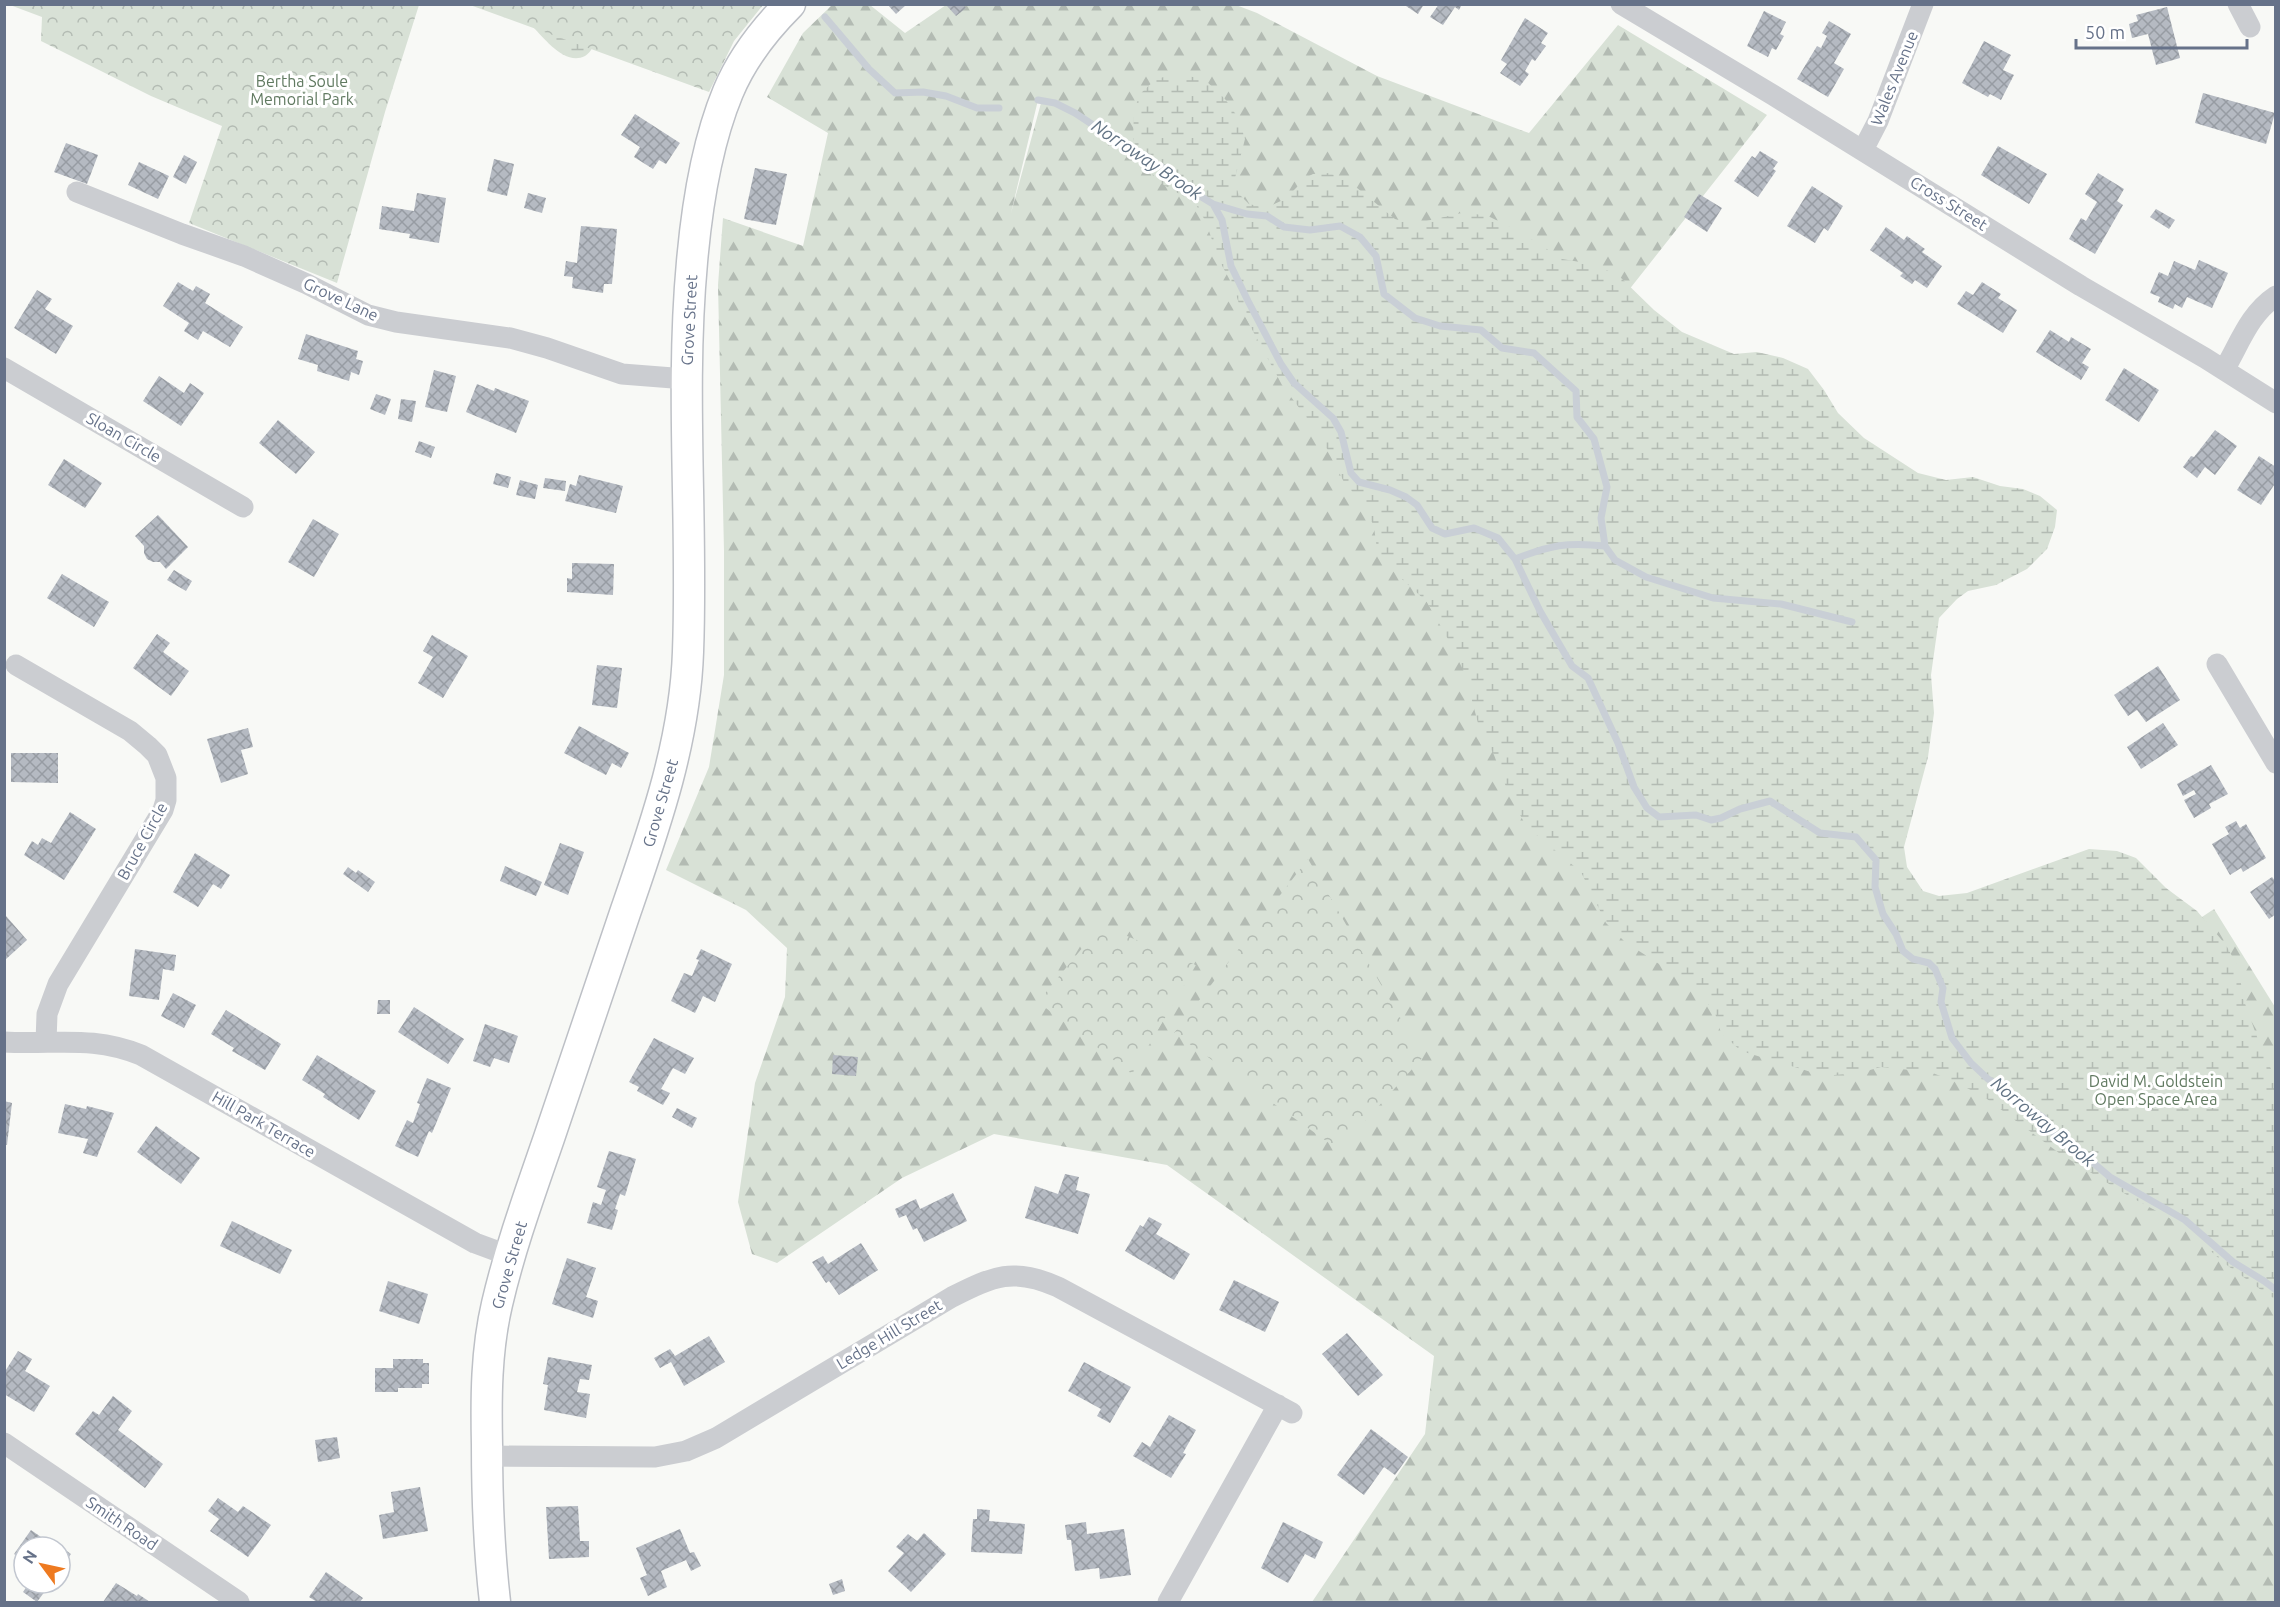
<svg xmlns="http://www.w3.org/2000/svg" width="2280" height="1607" font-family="Ubuntu,sans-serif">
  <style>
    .forest { fill: url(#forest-firs); fill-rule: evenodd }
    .wetland { fill: url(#wetland-marsh) }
    .park { fill: url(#park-crowns) }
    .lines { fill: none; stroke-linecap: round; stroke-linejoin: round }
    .stream { stroke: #c9cfd6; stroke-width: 7 }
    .building { fill: url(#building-cross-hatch) }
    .secondary-casing { stroke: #bdc0c6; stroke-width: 33 }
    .street { stroke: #cbcdd1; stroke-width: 21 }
    .secondary { stroke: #fff; stroke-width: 30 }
    .labels { text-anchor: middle; stroke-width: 6; stroke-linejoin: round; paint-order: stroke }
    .street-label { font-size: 16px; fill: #667289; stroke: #fff }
    .park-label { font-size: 16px; fill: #617a61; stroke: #fff }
    .water-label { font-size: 18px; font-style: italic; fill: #627384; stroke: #fff }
  </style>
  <defs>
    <pattern id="forest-firs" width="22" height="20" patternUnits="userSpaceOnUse" patternTransform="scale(1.5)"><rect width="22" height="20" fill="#d8e1d6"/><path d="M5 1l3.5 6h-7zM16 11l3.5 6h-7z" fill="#b3bbb3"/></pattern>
    <pattern id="wetland-marsh" width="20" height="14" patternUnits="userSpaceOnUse" patternTransform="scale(1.5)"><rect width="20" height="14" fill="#d8e1d6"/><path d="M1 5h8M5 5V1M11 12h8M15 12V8" fill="none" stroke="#b3bbb3"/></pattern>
    <pattern id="park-crowns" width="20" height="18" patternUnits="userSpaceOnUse" patternTransform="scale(1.5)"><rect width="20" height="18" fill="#d8e1d6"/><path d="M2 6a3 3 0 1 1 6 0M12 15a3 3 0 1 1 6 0" fill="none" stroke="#b3bbb3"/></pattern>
    <pattern id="building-cross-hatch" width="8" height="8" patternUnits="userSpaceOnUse" patternTransform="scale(1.5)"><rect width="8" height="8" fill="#b5bac2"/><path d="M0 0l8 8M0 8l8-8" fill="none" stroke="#979ca3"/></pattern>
  </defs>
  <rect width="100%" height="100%" fill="#f8f9f6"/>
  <path class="forest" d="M 832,5 L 870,5 L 905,33 L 946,5 L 1236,5 L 1257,13 L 1377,76 L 1529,133 L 1618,25 L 1767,115 L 1441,528 L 1981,1064 L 2214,909 L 2275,1007 L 2275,1602 L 1312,1602 L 1425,1434 L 1434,1356 L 1167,1165 L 994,1134 L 902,1178 L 777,1263 L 752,1254 L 738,1202 L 755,1083 L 785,997 L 787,948 L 746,910 L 666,870 L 709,767 L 724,675 L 724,551 L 718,285 L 723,218 L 803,246 L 828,133 L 767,97 L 803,33 ZM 1038,100 L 1041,103 L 1011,213 Z"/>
  <path class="wetland" d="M 533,27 L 595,45 C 592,48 589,54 585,56 C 565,66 545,39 533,27 Z
    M 1176,74 L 1204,79 L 1225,99 L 1239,119 L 1245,139 L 1235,178 L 1238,193 L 1249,204 L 1266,208 L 1285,199 L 1307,177 L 1313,174 L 1330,173 L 1351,183 L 1395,219 L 1413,224 L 1466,212 L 1490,217 L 1522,233 L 1562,259 L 1586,263 L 1617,274 L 1654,310 L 1682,332 L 1734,354 L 1757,352 L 1783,358 L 1808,369 L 1824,390 L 1838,413 L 1864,438 L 1918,473 L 1946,480 L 1973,477 L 2000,486 L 2023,489 L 2040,496 L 2057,510 L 2055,527 L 2047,549 L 2027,569 L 1996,585 L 1968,591 L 1957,599 L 1939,618 L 1931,675 L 1934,713 L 1928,757 L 1904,847 L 1907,867 L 1923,891 L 1939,896 L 1967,893 L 2089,849 L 2117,851 L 2136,858 L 2166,888 L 2197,911 L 2226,945 L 2239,969 L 2243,998 L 2261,1048 L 2271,1069 L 2275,1075 L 2275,1298 L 2271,1297 L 2224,1263 L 2182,1225 L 2127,1195 L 2059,1153 L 1987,1099 L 1956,1082 L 1930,1072 L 1881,1067 L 1859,1073 L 1834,1075 L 1811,1072 L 1741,1051 L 1721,1033 L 1715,1013 L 1695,987 L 1625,942 L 1606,923 L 1581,872 L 1526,826 L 1508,792 L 1494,755 L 1479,727 L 1465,674 L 1449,641 L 1427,602 L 1378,557 L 1374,527 L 1364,503 L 1346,486 L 1321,437 L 1282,385 L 1240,307 L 1234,288 L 1218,258 L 1206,222 L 1195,203 L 1162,184 L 1144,167 L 1133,139 L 1134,113 L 1139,95 L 1156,79 Z"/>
  <path class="park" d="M 10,5 L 419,5 L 385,112 L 337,283 L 189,223 L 222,126 L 151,96 L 41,41 L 42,17 Z
    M 470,5 L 763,5 L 734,41 L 709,92 Z
    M 1308,859 L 1423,1057 L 1339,1150 L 1174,1033 Z
    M 1101,925 L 1196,965 L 1132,1074 L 1038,1002 Z"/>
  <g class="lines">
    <path class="stream" d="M 825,17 L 869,69 L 895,93 L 923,92 L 946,96 L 977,108 L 999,108
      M 1038,100 L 1055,103 L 1075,113 L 1143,158 L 1167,170 L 1177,182 L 1213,204 L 1222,220 L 1231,266 L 1248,301 L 1281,364 L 1294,383 L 1333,418 L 1341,432 L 1351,473 L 1359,482 L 1390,490 L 1406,497 L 1417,505 L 1432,528 L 1445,534 L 1474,528 L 1498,538 L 1515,559 L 1540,611 L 1572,666 L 1588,678 L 1618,743 L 1634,787 L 1647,808 L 1659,817 L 1696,815 L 1711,820 L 1721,818 L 1740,809 L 1770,801 L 1820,833 L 1856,837 L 1876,860 L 1875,887 L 1883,914 L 1896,934 L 1903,951 L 1913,959 L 1929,963 L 1935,969 L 1943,988 L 1941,1002 L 1952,1038 L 1971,1063 L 1988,1079 L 2007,1090 L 2017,1101 L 2044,1118 L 2051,1131 L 2069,1147 L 2079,1151 L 2110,1177 L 2185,1220 L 2233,1262 L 2264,1281 L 2276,1290
      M 1213,204 L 1247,214 L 1267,216 L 1284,227 L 1310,230 L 1340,226 L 1360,237 L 1376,256 L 1384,294 L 1415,318 L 1440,326 L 1481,330 L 1502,348 L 1534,353 L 1576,391 L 1577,417 L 1594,439 L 1607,487 L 1601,518 L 1605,546
      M 1515,559 C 1551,545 1567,542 1605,546 L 1615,560 L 1646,577 L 1713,598 L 1781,604 L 1852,622"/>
  </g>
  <path class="building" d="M 887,4 L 907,4 L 896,14 Z
    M 949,4 L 963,4 L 966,8 L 956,16 L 947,6 Z
    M 1403,4 L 1424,4 L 1418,14 Z
    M 1439,4 L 1462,4 L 1459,10 L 1455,7 L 1443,25 L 1430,17 Z
    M 2167,7 L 2180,58 L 2156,65 L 2148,34 L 2132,38 L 2129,24 L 2138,21 L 2136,15 Z
    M 1764,11 L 1786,22 L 1780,34 L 1784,36 L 1776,50 L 1772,48 L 1768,57 L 1747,46 Z
    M 1525,18 L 1548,33 L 1541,43 L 1546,46 L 1535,61 L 1532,59 L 1525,71 L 1529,74 L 1520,86 L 1500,73 L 1507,64 L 1501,60 Z
    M 1829,21 L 1851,34 L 1834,63 L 1844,69 L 1828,97 L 1797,79 L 1817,46 L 1821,48 L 1827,36 L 1822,33 Z
    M 1984,41 L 2011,55 L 2003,70 L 2014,75 L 2001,100 L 1990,94 L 1988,97 L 1962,83 Z
    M 2203,93 L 2275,113 L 2266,144 L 2195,123 Z
    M 635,114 L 680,143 L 666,164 L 659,160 L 653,169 L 634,157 L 640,147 L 621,135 Z
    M 66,143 L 98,155 L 87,184 L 54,172 Z
    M 1998,146 L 2047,174 L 2029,204 L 1981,175 Z
    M 1760,151 L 1778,162 L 1773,169 L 1776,171 L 1758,197 L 1734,181 L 1752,156 L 1755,158 Z
    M 184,155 L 197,162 L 186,184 L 173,177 Z
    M 494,159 L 514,164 L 507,196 L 487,191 Z
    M 139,162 L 169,176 L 158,199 L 128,185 Z
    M 755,168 L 787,174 L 776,225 L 744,219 Z
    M 2098,173 L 2124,189 L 2117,201 L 2123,205 L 2095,254 L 2069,239 L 2081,218 L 2086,221 L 2097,202 L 2085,194 Z
    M 1812,186 L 1843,206 L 1828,231 L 1824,228 L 1815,243 L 1787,226 Z
    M 417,193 L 446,198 L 439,243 L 409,238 L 410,234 L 379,229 L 382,206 L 414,211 Z
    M 528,193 L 546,198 L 542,213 L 524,208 Z
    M 1699,194 L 1722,208 L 1707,232 L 1684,217 Z
    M 2156,209 L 2175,220 L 2169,229 L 2150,217 Z
    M 581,226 L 617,229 L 612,284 L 604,284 L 603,293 L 572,288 L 573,277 L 564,276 L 566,261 L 577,263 Z
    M 1886,227 L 1904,240 L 1907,236 L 1925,249 L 1922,252 L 1942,266 L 1927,288 L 1915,280 L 1912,284 L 1900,276 L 1903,273 L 1870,250 Z
    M 2199,260 L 2228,273 L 2212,308 L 2187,297 L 2182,308 L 2175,304 L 2173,309 L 2158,302 L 2160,297 L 2150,293 L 2159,272 L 2168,276 L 2174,261 L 2195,270 Z
    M 178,282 L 193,291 L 196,286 L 210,294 L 205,303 L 243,327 L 230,347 L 203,331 L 198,340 L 184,331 L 189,323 L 163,306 Z
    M 1982,282 L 2001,294 L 1998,298 L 2017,310 L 2003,333 L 1957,304 L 1966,291 L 1973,295 Z
    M 37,290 L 52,299 L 45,309 L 73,326 L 56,354 L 14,328 Z
    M 2050,330 L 2069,342 L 2071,337 L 2091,349 L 2082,363 L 2089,367 L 2081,380 L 2036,352 Z
    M 306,334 L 358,351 L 356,359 L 363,361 L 359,375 L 351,372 L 349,381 L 317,371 L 318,365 L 298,359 Z
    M 2124,368 L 2159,390 L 2139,422 L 2105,400 Z
    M 434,370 L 456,376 L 447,412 L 425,407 Z
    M 159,376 L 184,393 L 190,383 L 204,393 L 181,426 L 143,401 Z
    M 477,384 L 494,391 L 495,388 L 529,401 L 516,433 L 466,412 Z
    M 376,394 L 391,399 L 385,415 L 370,409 Z
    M 401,399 L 416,401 L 412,422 L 398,419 Z
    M 278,420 L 315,452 L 296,474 L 259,443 Z
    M 2215,430 L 2237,446 L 2215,475 L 2205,467 L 2197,478 L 2183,467 L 2191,456 L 2194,457 Z
    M 419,441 L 435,447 L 431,458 L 415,452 Z
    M 2259,456 L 2276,467 L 2276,482 L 2261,505 L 2237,490 Z
    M 64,459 L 102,483 L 85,508 L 48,485 Z
    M 496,473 L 511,477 L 508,488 L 493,484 Z
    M 579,475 L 623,486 L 616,513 L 565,501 L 570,484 L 576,486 Z
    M 545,478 L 566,481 L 565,491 L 543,488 Z
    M 520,480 L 538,485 L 535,499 L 516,495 Z
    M 158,515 L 188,547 L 166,569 L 160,562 L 153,562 L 147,559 L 144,553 L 144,546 L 135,536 Z
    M 313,519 L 339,534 L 314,577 L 288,562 Z
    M 572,563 L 614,564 L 613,595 L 567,592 L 567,578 L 572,579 Z
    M 174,570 L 192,581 L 186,591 L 167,580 Z
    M 62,574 L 109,602 L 94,627 L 47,598 Z
    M 157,634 L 170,643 L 163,652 L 189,671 L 171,696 L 133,668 Z
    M 432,635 L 468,656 L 443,698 L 418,683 L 433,657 L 423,651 Z
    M 597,665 L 622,668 L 617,708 L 592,705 Z
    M 2158,666 L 2180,700 L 2146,722 L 2137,710 L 2128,716 L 2114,695 Z
    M 2163,723 L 2178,745 L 2141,769 L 2127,747 Z
    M 579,726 L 629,753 L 621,768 L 612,763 L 606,775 L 564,753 Z
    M 248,728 L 253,747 L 241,750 L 248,774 L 221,783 L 207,739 Z
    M 11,753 L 58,753 L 58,783 L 11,782 Z
    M 2211,765 L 2228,794 L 2209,804 L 2211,808 L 2194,818 L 2184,800 L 2196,794 L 2194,790 L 2183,796 L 2177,784 Z
    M 70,812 L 96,829 L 64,880 L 24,855 L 32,841 L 38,845 L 42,838 L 51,843 Z
    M 2236,821 L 2240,828 L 2246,824 L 2266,858 L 2243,872 L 2241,868 L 2230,875 L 2212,844 L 2229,834 L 2225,827 Z
    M 560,843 L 584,852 L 568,895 L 544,885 Z
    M 195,853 L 230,875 L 221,889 L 213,884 L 198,907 L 173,892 Z
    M 505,866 L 542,882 L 536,896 L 500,881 Z
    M 348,867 L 356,873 L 358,870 L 375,882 L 368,892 L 343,874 Z
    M 2272,877 L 2276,882 L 2276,914 L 2269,919 L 2250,892 Z
    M 6,916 L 27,940 L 5,960 L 5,918 Z
    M 135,949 L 176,955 L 174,971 L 163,969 L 159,1000 L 129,996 Z
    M 701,949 L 732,964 L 715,1002 L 703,996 L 695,1013 L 671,1001 L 684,973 L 692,976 L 699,960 L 696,959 Z
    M 173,993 L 196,1005 L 184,1028 L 161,1016 Z
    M 378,1000 L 390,1000 L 390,1014 L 377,1014 Z
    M 414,1007 L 464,1039 L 448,1064 L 398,1032 Z
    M 226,1010 L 281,1044 L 265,1070 L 232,1051 L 234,1048 L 211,1034 Z
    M 485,1024 L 518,1036 L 509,1063 L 494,1058 L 490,1067 L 473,1061 Z
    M 654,1038 L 694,1058 L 685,1074 L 673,1068 L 661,1089 L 670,1093 L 663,1105 L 637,1091 L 639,1087 L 629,1082 Z
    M 317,1055 L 376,1091 L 359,1120 L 323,1097 L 325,1094 L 302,1080 Z
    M 833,1055 L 858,1057 L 856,1076 L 832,1074 Z
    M 427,1078 L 451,1088 L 432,1133 L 429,1131 L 418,1157 L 395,1146 L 407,1120 L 413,1123 L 420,1104 L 417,1103 Z
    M 4,1101 L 12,1103 L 7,1145 L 4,1144 Z
    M 65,1104 L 86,1109 L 87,1106 L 114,1113 L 97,1157 L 83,1153 L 88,1139 L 58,1133 Z
    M 677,1108 L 697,1118 L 692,1128 L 672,1117 Z
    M 156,1126 L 200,1158 L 181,1184 L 137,1152 Z
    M 609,1151 L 636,1159 L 625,1196 L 620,1194 L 615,1209 L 618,1210 L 612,1230 L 587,1223 L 593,1202 L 601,1205 L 606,1190 L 597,1187 Z
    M 1065,1174 L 1079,1177 L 1076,1190 L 1090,1194 L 1078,1234 L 1025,1218 L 1035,1186 L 1058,1194 Z
    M 953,1193 L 967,1221 L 924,1242 L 917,1228 L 913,1230 L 906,1215 L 899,1218 L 895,1209 L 916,1199 L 920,1209 Z
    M 1149,1217 L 1162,1224 L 1156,1234 L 1190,1254 L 1174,1280 L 1125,1251 L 1140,1225 L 1143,1227 Z
    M 232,1221 L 292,1250 L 280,1274 L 220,1246 Z
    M 861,1243 L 878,1270 L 839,1295 L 829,1281 L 826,1283 L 812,1262 L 823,1256 L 828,1264 Z
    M 567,1258 L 596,1268 L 586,1297 L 598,1301 L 593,1318 L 552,1304 Z
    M 1234,1280 L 1279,1302 L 1265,1332 L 1219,1310 Z
    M 388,1281 L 428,1294 L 419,1324 L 379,1311 Z
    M 1347,1333 L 1383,1375 L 1358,1396 L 1322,1354 Z
    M 709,1336 L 725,1362 L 684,1386 L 671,1362 L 660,1368 L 654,1358 L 670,1349 L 675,1356 Z
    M 18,1351 L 32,1359 L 25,1371 L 50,1386 L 34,1412 L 4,1394 L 4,1373 Z
    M 548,1357 L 592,1365 L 589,1380 L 580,1379 L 577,1392 L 590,1394 L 586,1418 L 544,1410 L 548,1385 L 543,1384 Z
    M 393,1359 L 423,1359 L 423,1363 L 429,1363 L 429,1384 L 422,1384 L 422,1388 L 398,1388 L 398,1392 L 375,1392 L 375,1368 L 393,1368 Z
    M 1084,1362 L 1131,1387 L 1110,1423 L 1097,1416 L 1101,1409 L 1068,1391 Z
    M 113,1396 L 132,1411 L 118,1430 L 163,1464 L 145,1488 L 75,1434 L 93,1411 L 99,1415 Z
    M 1169,1415 L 1196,1430 L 1183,1453 L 1186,1454 L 1171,1478 L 1133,1456 L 1142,1442 L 1150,1447 Z
    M 1371,1429 L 1408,1457 L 1395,1475 L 1384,1467 L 1364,1495 L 1337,1475 Z
    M 337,1437 L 340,1458 L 318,1462 L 315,1440 Z
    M 420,1487 L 428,1531 L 383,1539 L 379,1515 L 394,1512 L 391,1492 Z
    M 218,1498 L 238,1512 L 243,1506 L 271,1525 L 248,1557 L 210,1531 L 219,1519 L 208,1511 Z
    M 578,1506 L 580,1541 L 589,1541 L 589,1557 L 549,1559 L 546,1507 Z
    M 977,1509 L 990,1510 L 989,1521 L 1025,1524 L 1022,1554 L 971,1552 L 973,1519 L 977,1519 Z
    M 1086,1522 L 1087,1534 L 1124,1529 L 1131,1575 L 1100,1579 L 1099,1568 L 1075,1571 L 1071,1540 L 1067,1540 L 1065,1525 Z
    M 1283,1522 L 1323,1542 L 1315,1559 L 1305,1554 L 1288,1583 L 1261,1568 Z
    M 680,1529 L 690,1553 L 694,1552 L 701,1566 L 691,1571 L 686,1560 L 661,1571 L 667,1587 L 648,1596 L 640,1578 L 647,1575 L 636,1548 Z
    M 31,1530 L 51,1544 L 53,1541 L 71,1554 L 60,1570 L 60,1547 L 24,1547 L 24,1561 L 14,1554 Z
    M 924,1533 L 946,1554 L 911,1592 L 888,1571 L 904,1553 L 896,1547 L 908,1534 L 917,1541 Z
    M 326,1572 L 363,1598 L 360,1602 L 317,1602 L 309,1597 Z
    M 842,1579 L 845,1591 L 833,1595 L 829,1584 Z
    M 29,1583 L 51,1583 L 37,1602 L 23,1592 Z
    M 116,1583 L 137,1596 L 138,1594 L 150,1602 L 103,1602 Z"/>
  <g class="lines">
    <g class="secondary-casing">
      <path id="secondary" d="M 495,1602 C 489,1550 487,1498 487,1445 C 486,1398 486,1351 497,1304 C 510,1248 530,1193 549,1138 C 575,1062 600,986 626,910 C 655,826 685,741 688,652 C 693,522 680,392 692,262 C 697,205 706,145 728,92 C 742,58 764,30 790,4"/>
    </g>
    <path class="street" d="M 1621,4 L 1773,95 L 2081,286 L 2205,358 L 2276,403
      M 2238,4 L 2250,27
      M 1863,150 L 1878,121 L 1923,4
      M 77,192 L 182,234 L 244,256 L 307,284 L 368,315 L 396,322 L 510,338 L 547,348 L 622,374 L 686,379
      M 4,368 L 243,507
      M 2224,370 C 2240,343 2249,314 2276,296
      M 2217,664 L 2276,763
      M 16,665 L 130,731 L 148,746 L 157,755 L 166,778 L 166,800 L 163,810 L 58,984 L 47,1014 L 46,1042
      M 4,1042 C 55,1045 92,1035 141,1055 L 475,1243 L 510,1256
      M 4,1443 L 239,1602
      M 487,1456 L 655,1457 L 686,1451 L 716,1438 L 952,1297 C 994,1276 1013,1267 1058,1287 L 1292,1413
      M 1168,1602 L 1278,1405"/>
    <use href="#secondary" class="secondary"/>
  </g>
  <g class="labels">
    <g class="street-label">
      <text transform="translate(1894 78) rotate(-68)" y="6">Wales Avenue</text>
      <text transform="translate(1949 203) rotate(32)" y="6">Cross Street</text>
      <text transform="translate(341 299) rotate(25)" y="6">Grove Lane</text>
      <text transform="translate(689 320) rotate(-87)" y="6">Grove Street</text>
      <text transform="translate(124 437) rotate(30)" y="6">Sloan Circle</text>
      <text transform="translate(660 803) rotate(-74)" y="6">Grove Street</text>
      <text transform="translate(142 841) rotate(-61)" y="6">Bruce Circle</text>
      <text transform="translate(264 1124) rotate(30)" y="6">Hill Park Terrace</text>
      <text transform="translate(509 1265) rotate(-74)" y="6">Grove Street</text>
      <text transform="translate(889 1334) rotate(-31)" y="6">Ledge Hill Street</text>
      <text transform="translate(122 1523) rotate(34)" y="6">Smith Road</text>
    </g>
    <g class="park-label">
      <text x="302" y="87">Bertha Soule<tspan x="302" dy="18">Memorial Park</tspan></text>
      <text x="2156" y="1087">David M. Goldstein<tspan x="2156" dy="18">Open Space Area</tspan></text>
    </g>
    <g class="water-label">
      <text transform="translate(1147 160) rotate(34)" y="6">Norroway Brook</text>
      <text transform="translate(2043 1122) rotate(40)" y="6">Norroway Brook</text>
    </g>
  </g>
  <rect width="2280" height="1607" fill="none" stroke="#667289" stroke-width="12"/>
  <g transform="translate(42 1565) rotate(303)"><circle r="28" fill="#ffffff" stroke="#c2c7d0" stroke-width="1.5"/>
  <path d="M0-4.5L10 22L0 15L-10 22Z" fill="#ee7a20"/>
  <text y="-9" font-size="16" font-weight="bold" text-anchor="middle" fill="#667289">N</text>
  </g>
  <path d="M2076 39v9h171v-9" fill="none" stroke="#667289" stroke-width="3"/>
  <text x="2085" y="39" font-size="18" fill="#667289" stroke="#ffffff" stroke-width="4.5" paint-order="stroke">50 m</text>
</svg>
